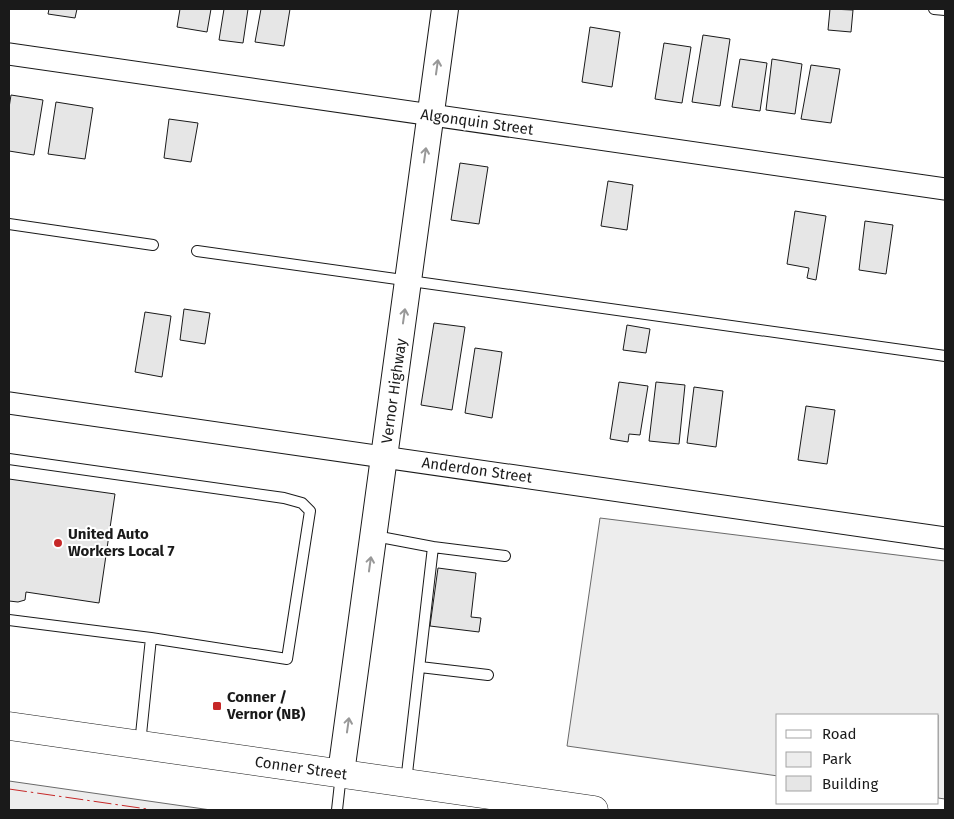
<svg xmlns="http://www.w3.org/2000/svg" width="954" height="819" font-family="'Fira Sans',sans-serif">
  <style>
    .green { fill: #ededed; stroke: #6a6a6a }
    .building { fill: #e6e6e6; stroke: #1a1a1a }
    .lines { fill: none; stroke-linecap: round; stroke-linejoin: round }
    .service-casing { stroke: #1a1a1a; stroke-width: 12 }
    .minor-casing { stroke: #1a1a1a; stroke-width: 23 }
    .tertiary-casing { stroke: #1a1a1a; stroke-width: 28 }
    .secondary-casing { stroke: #1a1a1a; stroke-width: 29 }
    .service { stroke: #fff; stroke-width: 10 }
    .minor { stroke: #fff; stroke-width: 21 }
    .tertiary { stroke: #fff; stroke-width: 26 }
    .secondary { stroke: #fff; stroke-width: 28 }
    .power { stroke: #c62828; stroke-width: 1; stroke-dasharray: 18 4 2.5 4; stroke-linecap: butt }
    .oneway { stroke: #989898 }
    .poi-dot { fill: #c62828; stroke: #fff; stroke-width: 2 }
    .labels { text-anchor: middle; stroke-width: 4; stroke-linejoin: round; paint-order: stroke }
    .street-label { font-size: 15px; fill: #1a1a1a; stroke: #fff }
    .poi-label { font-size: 15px; font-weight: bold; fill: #1a1a1a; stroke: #fff; text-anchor: start }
  </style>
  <rect width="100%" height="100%" fill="#fff"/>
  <path class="green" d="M 600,518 L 945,561 L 945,799 L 938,798 L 938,715 L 778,715 L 778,776 L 567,746 Z
    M 9,781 L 211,810 L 9,810 Z"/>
  <path class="building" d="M 49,9 L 77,9 L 75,18 L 48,14 Z
    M 180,9 L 211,9 L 207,32 L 177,27 Z
    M 224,9 L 248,9 L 243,43 L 219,40 Z
    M 261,9 L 290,9 L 284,46 L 255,42 Z
    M 830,9 L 853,10 L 851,32 L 828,30 Z
    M 590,27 L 620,32 L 612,87 L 582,82 Z
    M 703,35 L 730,39 L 720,106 L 692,102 Z
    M 664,43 L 691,47 L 682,103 L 655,99 Z
    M 740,59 L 767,63 L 760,111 L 732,107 Z
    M 772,59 L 802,64 L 795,114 L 766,110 Z
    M 811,65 L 840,69 L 831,123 L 801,119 Z
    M 11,95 L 43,100 L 34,155 L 9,151 L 9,108 Z
    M 56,102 L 93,108 L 85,159 L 48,154 Z
    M 169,119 L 198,123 L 191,162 L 164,158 Z
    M 460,163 L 488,167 L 479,224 L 451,220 Z
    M 608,181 L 633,185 L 627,230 L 601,226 Z
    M 795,211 L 826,216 L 816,280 L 807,278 L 809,268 L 787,264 Z
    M 865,221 L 893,225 L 886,274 L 859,270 Z
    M 184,309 L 210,313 L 205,344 L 180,340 Z
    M 145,312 L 171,316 L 162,377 L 135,372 Z
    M 434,323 L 465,327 L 452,410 L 421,405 Z
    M 627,325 L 650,329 L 646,353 L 623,350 Z
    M 475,348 L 502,352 L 492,418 L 465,413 Z
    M 619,382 L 648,386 L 640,435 L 629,434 L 628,442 L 610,439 Z
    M 656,382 L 685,385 L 679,444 L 649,441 Z
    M 694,387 L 723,391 L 716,447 L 687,443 Z
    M 806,406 L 835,410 L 827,464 L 798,460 Z
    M 9,479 L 115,494 L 99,603 L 26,592 L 25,600 L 18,602 L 9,601 Z
    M 438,568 L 476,573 L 471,617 L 481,618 L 479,632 L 430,626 Z"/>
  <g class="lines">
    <g class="service-casing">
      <path id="service" d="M 934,9 L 945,10
        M 9,224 L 153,245
        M 197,251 L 945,356
        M 9,459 L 284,498 L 302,503 L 310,511 L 287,659 L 151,638 L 9,620
        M 375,536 L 433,547 L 406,782
        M 433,547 L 505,556
        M 420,667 L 488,675
        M 140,744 L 151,638
        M 337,810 L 341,774"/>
    </g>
    <g class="minor-casing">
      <path id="minor" d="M 9,54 L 945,189
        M 9,403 L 945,538"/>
    </g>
    <g class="tertiary-casing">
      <path id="tertiary" d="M 341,773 L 445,9"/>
    </g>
    <g class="secondary-casing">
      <path id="secondary" d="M 9,726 L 594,810"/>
    </g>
    <use href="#service" class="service"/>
    <use href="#minor" class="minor"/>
    <use href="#tertiary" class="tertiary"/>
    <use href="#secondary" class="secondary"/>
    <path class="power" d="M 9,789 L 154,810"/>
  </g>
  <defs><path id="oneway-shaft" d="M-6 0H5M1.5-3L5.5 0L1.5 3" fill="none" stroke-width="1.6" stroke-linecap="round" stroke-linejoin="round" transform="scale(1.25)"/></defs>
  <g class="oneway">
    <use href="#oneway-shaft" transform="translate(437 67) rotate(-82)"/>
    <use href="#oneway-shaft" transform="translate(425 155) rotate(-82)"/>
    <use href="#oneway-shaft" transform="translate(404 316) rotate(-82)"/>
    <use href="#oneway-shaft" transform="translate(370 564) rotate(-82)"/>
    <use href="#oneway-shaft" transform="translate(348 725) rotate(-82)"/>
  </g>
  <g class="poi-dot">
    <circle cx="58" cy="543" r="5"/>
    <rect x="212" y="701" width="10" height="10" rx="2.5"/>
  </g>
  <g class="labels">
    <g class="street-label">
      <text transform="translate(477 122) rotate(8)" y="5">Algonquin Street</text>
      <text transform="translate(394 391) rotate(-82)" y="5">Vernor Highway</text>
      <text transform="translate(477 470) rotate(8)" y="5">Anderdon Street</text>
      <text transform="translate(301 768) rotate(8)" y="5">Conner Street</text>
    </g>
    <g class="poi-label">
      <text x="68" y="539">United Auto<tspan x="68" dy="17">Workers Local 7</tspan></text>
      <text x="227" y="702">Conner /<tspan x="227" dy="17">Vernor (NB)</tspan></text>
    </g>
  </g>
  <rect width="954" height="819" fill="none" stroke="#1a1a1a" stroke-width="20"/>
  <rect x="776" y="714" width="162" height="90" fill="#ffffff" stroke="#a3a3a3"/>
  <rect x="786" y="730" width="25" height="8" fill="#ffffff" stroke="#a3a3a3"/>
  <text x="822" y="739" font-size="15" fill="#1a1a1a">Road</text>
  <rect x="786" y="752" width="25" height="15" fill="#ededed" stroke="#a3a3a3"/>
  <text x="822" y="764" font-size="15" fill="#1a1a1a">Park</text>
  <rect x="786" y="776" width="25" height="15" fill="#e6e6e6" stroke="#a3a3a3"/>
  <text x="822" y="789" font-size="15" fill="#1a1a1a">Building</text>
</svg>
